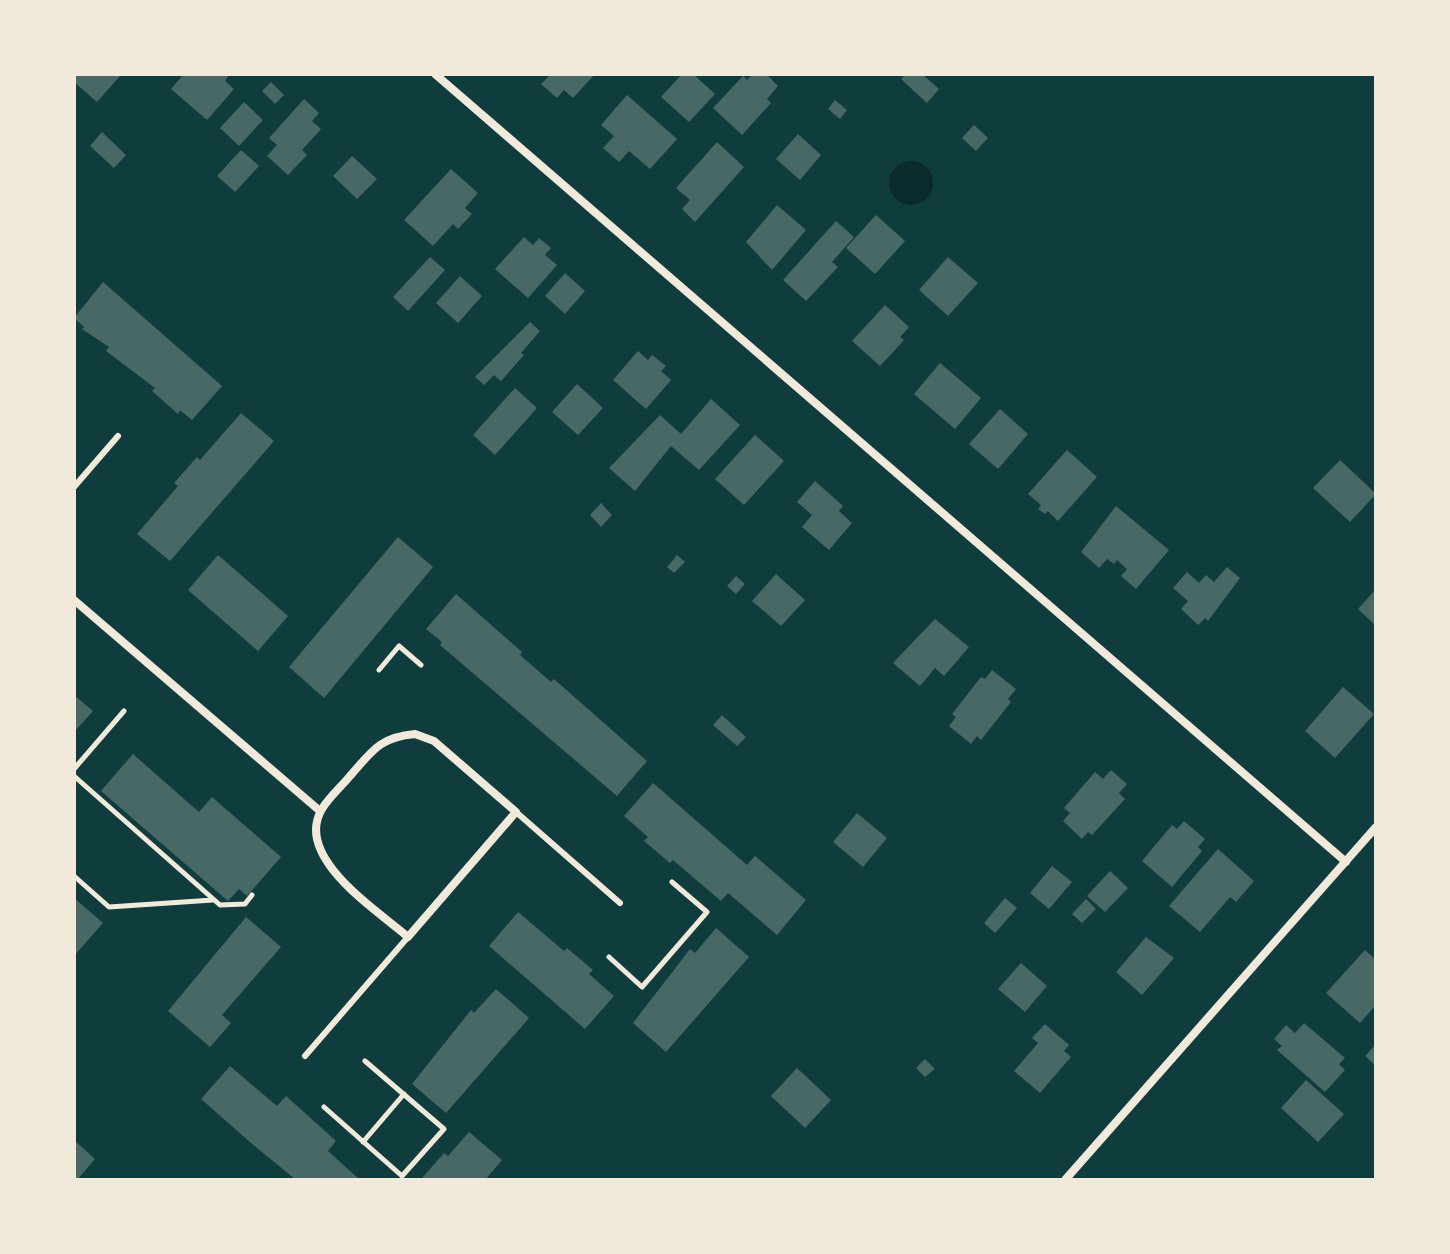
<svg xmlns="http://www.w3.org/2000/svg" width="1450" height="1254" font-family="'Archivo Narrow',sans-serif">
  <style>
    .water { fill: #0a2a2b }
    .building { fill: #486865 }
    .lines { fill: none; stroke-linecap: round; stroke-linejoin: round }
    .path { stroke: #f1e9da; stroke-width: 5 }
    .service { stroke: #f1e9da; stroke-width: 6 }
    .minor { stroke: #f1e9da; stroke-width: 8 }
  </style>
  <rect width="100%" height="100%" fill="#0f3d3e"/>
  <path class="water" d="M889 183a22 22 0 1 1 44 0a22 22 0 1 1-44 0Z"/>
  <path class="building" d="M 74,74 L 118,74 L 120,76 L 97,102 L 74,82 Z
    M 184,74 L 224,74 L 228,77 L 225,81 L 234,89 L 207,120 L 171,89 Z
    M 551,74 L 595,74 L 573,98 L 564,90 L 557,98 L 541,84 Z
    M 682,74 L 693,74 L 715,94 L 689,122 L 661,97 Z
    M 753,74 L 766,74 L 778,86 L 767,99 L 771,103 L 742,135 L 713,108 L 743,76 L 747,80 Z
    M 906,74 L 922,74 L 939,89 L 927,103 L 901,79 Z
    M 271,82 L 284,95 L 275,104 L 262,91 Z
    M 627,95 L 677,139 L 650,169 L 629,151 L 619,162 L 603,148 L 614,136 L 601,125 Z
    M 304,99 L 319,113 L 312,121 L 321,129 L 302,150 L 307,155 L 288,175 L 267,156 L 277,145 L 269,138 Z
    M 835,100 L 847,110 L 840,119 L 828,109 Z
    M 244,102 L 263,120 L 239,146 L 220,128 Z
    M 974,125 L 988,138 L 976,151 L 962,138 Z
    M 102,132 L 126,155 L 114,168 L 90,146 Z
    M 798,134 L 821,155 L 800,180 L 776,159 Z
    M 717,142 L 744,167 L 695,222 L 682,209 L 690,200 L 676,188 Z
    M 241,150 L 259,166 L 235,192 L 217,176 Z
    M 352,156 L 377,179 L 357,199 L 333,176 Z
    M 451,169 L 478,193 L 465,208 L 472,214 L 458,229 L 453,224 L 433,246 L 404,220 Z
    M 777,205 L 806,230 L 772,270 L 746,242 Z
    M 876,215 L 905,241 L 875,274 L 846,248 Z
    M 836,221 L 854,237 L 832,262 L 838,267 L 806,301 L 783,280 Z
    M 524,237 L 533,245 L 539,238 L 551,248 L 545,255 L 557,265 L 528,298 L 495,269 Z
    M 430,257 L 445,270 L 408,311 L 393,297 Z
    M 948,257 L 978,283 L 948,316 L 919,290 Z
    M 565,273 L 585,291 L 565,314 L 545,296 Z
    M 460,276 L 482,296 L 458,323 L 436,303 Z
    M 103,282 L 222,386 L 192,420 L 180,410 L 178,414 L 152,391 L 155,388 L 106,351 L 109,347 L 82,329 L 84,327 L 74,318 Z
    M 885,305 L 909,327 L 900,337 L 904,340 L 880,366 L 852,341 Z
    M 530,322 L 540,331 L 521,353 L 524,355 L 501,381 L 494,375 L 484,385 L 475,377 Z
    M 638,351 L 648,360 L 652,355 L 666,366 L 661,371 L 671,380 L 646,409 L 613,380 Z
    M 940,363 L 981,398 L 955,429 L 914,394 Z
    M 577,384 L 603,408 L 578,435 L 552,412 Z
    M 515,388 L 537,408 L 495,455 L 473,435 Z
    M 711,399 L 740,425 L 699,470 L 671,446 L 635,491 L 609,468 L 660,415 L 681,434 Z
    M 1000,409 L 1028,434 L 998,469 L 969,444 Z
    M 241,413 L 274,441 L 170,561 L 137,534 L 178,486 L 174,483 L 197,457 L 200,460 Z
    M 755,435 L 784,461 L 744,505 L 715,479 Z
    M 1067,450 L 1097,477 L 1058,521 L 1048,511 L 1045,514 L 1038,509 L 1041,505 L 1028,494 Z
    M 1340,460 L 1376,494 L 1350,522 L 1313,488 Z
    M 815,481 L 843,506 L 839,511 L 852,523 L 829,550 L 802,527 L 812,515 L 797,502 Z
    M 601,503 L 612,515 L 601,527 L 590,515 Z
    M 1116,506 L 1169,550 L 1136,589 L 1121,576 L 1127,569 L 1117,560 L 1114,564 L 1107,559 L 1099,568 L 1081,552 Z
    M 398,537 L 433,567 L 324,698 L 289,667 Z
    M 218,555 L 288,616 L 258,651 L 188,590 Z
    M 677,555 L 685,562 L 674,573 L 667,567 Z
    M 1227,567 L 1240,578 L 1208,621 L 1205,618 L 1198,625 L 1181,609 L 1188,601 L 1173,588 L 1187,572 L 1199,583 L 1206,575 L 1214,582 Z
    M 776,574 L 805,600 L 781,626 L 752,601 Z
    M 736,576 L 745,584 L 736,594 L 727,586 Z
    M 1376,589 L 1376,626 L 1358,609 Z
    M 456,594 L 522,652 L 520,655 L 551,682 L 554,679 L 647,761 L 617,796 L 440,645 L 442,642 L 426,629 Z
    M 935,619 L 969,647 L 944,676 L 935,668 L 920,686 L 893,663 Z
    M 992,670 L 1016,689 L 1008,699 L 1011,702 L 981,740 L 977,736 L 971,744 L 949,726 L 956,717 L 952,714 L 981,677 L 985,679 Z
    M 1343,687 L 1374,714 L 1335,758 L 1305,731 Z
    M 74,695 L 93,711 L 74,732 Z
    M 722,715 L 746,737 L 737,746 L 713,725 Z
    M 133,754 L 199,812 L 212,797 L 281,857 L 247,896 L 239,889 L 228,901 L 101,791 Z
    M 1111,770 L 1127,784 L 1119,793 L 1125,799 L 1092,835 L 1088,832 L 1082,839 L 1063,821 L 1070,813 L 1064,808 L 1095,772 L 1103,779 Z
    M 653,783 L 747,865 L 755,856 L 806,900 L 777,935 L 728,893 L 721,901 L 673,860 L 670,863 L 644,841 L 648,837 L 624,816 Z
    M 857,813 L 887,838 L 863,867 L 833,842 Z
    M 1184,821 L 1205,839 L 1198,847 L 1202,851 L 1172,887 L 1142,861 L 1172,825 L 1177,829 Z
    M 1218,849 L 1254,881 L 1236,902 L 1230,897 L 1200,932 L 1169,906 Z
    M 1052,866 L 1072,882 L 1049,909 L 1030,893 Z
    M 1110,871 L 1128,888 L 1105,912 L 1087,896 Z
    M 74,898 L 103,923 L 74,956 Z
    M 1005,898 L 1017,908 L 995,933 L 984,923 Z
    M 1086,899 L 1096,909 L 1082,923 L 1072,914 Z
    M 518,912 L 564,951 L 567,948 L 593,970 L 589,974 L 614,996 L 585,1029 L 489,946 Z
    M 246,917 L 281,947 L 222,1015 L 231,1023 L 210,1047 L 168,1011 Z
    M 716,928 L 749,957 L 666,1052 L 633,1023 L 690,949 L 695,953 Z
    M 1146,937 L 1174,958 L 1142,995 L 1116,972 Z
    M 1365,950 L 1376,960 L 1376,1005 L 1360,1023 L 1326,993 Z
    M 1021,963 L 1047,986 L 1025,1012 L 998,989 Z
    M 496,989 L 529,1018 L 446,1113 L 412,1084 L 471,1010 L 474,1013 Z
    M 1304,1023 L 1345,1058 L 1339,1064 L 1345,1070 L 1325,1092 L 1277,1050 L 1282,1046 L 1274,1039 L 1286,1025 L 1295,1033 Z
    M 1045,1024 L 1069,1045 L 1064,1051 L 1071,1057 L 1040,1093 L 1014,1071 L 1038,1043 L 1032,1038 Z
    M 1376,1044 L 1376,1066 L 1365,1056 Z
    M 925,1059 L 935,1069 L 925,1077 L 916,1068 Z
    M 230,1066 L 277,1106 L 286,1096 L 336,1141 L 328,1151 L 360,1180 L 296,1180 L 251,1143 L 201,1099 Z
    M 797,1068 L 831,1100 L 805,1128 L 771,1096 Z
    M 1306,1080 L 1344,1114 L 1318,1142 L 1281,1108 Z
    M 469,1132 L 502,1160 L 485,1180 L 422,1178 L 444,1153 L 448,1156 Z
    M 74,1140 L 95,1159 L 77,1180 L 74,1180 Z"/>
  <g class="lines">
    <path class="path" d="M 379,670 L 399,646 L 421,665
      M 74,769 L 124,711
      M 74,776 L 220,905 L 245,904 L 252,895
      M 74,876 L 109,907 L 213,900
      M 609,957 L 642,987 L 707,912 L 672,882
      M 324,1107 L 402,1176 L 444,1129 L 365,1061
      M 363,1142 L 404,1094"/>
    <path class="service" d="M 74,487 L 118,436
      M 516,812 L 620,903
      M 305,1056 L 408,937"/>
    <path class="minor" d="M 435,74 L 1346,862
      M 74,600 L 320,811
      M 415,734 L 434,741 L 516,812 L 408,937 C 377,910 293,857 322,809 C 329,797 341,787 350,776 C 372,751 380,737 415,734 Z
      M 1065,1180 L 1376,827"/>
  </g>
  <rect width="1450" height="1254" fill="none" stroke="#f1e9da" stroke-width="152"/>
</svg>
